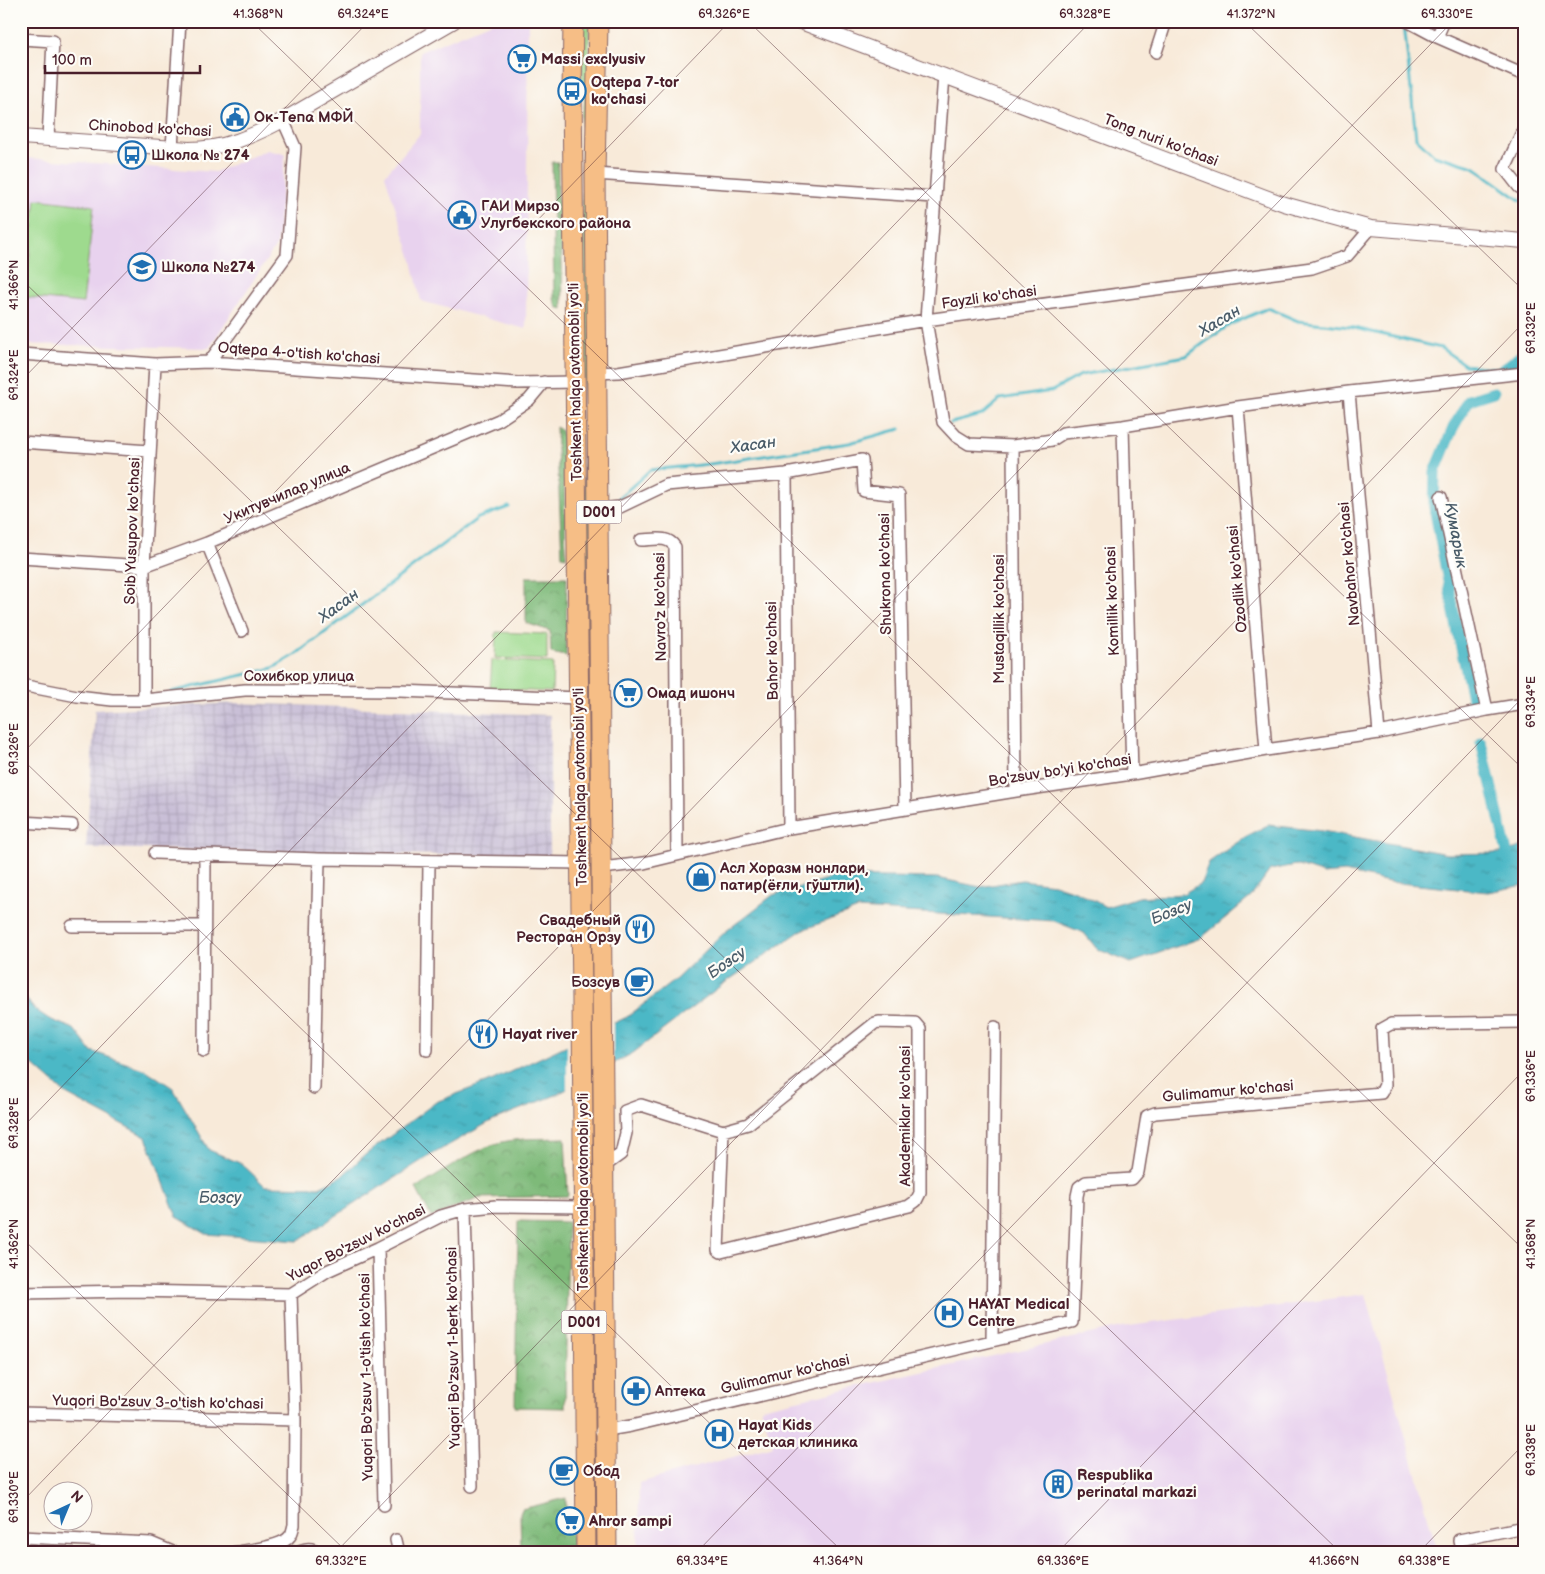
<svg xmlns="http://www.w3.org/2000/svg" width="1545" height="1574" font-family="'Balsamiq Sans',sans-serif">
  <style>
    .built { fill: #e8d2ee }
    .industrial { fill: url(#industrial-grid) }
    .grass { fill: #9eda8e; stroke: #747c5c }
    .forest { fill: url(#forest-crowns); stroke: #646c52 }
    .water { fill: url(#water-ripples); stroke: #4a6c78 }
    .pier { fill: #f8ead9 }
    .lines { fill: none; stroke-linecap: round; stroke-linejoin: round }
    .stream { stroke: #4bb8c6; stroke-width: 3 }
    .canal { stroke: #4bb8c6; stroke-width: 11 }
    .minor-casing { stroke: #876668; stroke-width: 14 }
    .tertiary-casing { stroke: #876668; stroke-width: 16 }
    .trunk-casing { stroke: #876668; stroke-width: 21 }
    .minor { stroke: #fff; stroke-width: 11 }
    .tertiary { stroke: #fff; stroke-width: 14 }
    .trunk { stroke: #f6be86; stroke-width: 19 }
    .ticks { fill: none; stroke: #4a1f2b; stroke-width: 1; stroke-opacity: 0.45 }
    .labels { text-anchor: middle; stroke-width: 4.5; stroke-linejoin: round; paint-order: stroke }
    .shield { fill: #fdfcf7; stroke: #806168; stroke-width: 1 }
    .shield-label { font-size: 14px; font-weight: bold; fill: #4a1f2b }
    .poi-label { font-size: 15px; font-weight: bold; fill: #4a1f2b; stroke: #fdfcf7; text-anchor: start }
    .street-label { font-size: 15px; fill: #4a1f2b; stroke: #fdfcf7 }
    .water-label { font-size: 16px; font-style: italic; fill: #4a5c69; stroke: #fdfcf7 }
    .neatline { fill: none; stroke: #4a1f2b; stroke-width: 2 }
    .ticks-label { font-size: 12px; text-anchor: middle; fill: #4a1f2b }
  </style>
  <defs>
    <pattern id="industrial-grid" width="8" height="8" patternUnits="userSpaceOnUse" patternTransform="scale(1.25)"><rect width="8" height="8" fill="#c9bfd7"/><path d="M0 4h8M4 0v8" fill="none" stroke="#aea4b9"/></pattern>
    <pattern id="forest-crowns" width="20" height="18" patternUnits="userSpaceOnUse" patternTransform="scale(1.25)"><rect width="20" height="18" fill="#7eba79"/><path d="M2 6a3 3 0 1 1 6 0M12 15a3 3 0 1 1 6 0" fill="none" stroke="#699763"/></pattern>
    <pattern id="water-ripples" width="26" height="14" patternUnits="userSpaceOnUse" patternTransform="scale(1.25)"><rect width="26" height="14" fill="#4bb8c6"/><path d="M2 4q2-2 4 0t4 0M15 11q2-2 4 0t4 0" fill="none" stroke="#4095a1"/></pattern>
  </defs>
  <rect width="100%" height="100%" fill="#fdfcf7"/>
  <filter id="ink" filterUnits="userSpaceOnUse"><feTurbulence type="fractalNoise" baseFrequency=".02" numOctaves="2"/><feDisplacementMap in="SourceGraphic" scale="10" xChannelSelector="R" yChannelSelector="G"/><feConvolveMatrix kernelMatrix="1 2 1 2 8 2 1 2 1" color-interpolation-filters="sRGB"/></filter>
  <filter id="wash" filterUnits="userSpaceOnUse"><feTurbulence type="fractalNoise" baseFrequency=".0096" numOctaves="4" result="noise"/><feDisplacementMap in="SourceGraphic" scale="20" xChannelSelector="R" yChannelSelector="G"/><feGaussianBlur stdDeviation="1.12" result="paint"/><feColorMatrix in="noise" values="0 0 0 0 0 0 0 0 0 0 0 0 0 0 0 0 0 1.4 0 .05"/><feComposite in="paint" operator="in"/></filter>
  <g filter="url(#wash)">
    <rect width="100%" height="100%" fill="#f8ead9"/>
    <path class="built" d="M 494,21 L 528,21 L 526,329 L 421,301 L 411,256 L 385,175 L 420,134 L 420,52 Z
      M 267,150 L 285,154 L 277,244 L 209,348 L 21,344 L 21,289 L 26,158 L 215,172 Z
      M 1366,1294 L 1438,1553 L 638,1553 L 639,1483 L 773,1446 L 761,1408 L 1122,1327 Z"/>
    <path class="industrial" d="M 237,703 L 550,715 L 550,857 L 86,848 L 95,710 Z"/>
    <path class="grass" d="M 582,21 L 589,21 L 589,111 L 586,189 L 590,271 L 592,635 L 586,635 L 582,113 C 586,106 585,91 582,84 Z
      M 36,199 L 94,206 L 83,303 L 25,297 Z
      M 496,632 L 547,634 L 547,660 L 495,658 Z
      M 492,660 L 553,663 L 552,692 L 490,689 Z
      M 585,687 L 592,687 L 593,861 L 586,861 Z
      M 587,875 L 594,875 L 600,1408 L 592,1408 Z"/>
    <path class="forest" d="M 552,162 L 558,162 L 558,198 L 561,211 L 563,310 L 557,307 L 554,299 Z
      M 556,427 L 561,430 L 563,438 L 566,557 L 562,556 Z
      M 526,577 L 567,577 L 566,656 L 551,653 L 550,631 L 526,623 Z
      M 565,1138 L 568,1196 L 480,1198 L 431,1217 L 416,1188 C 442,1174 467,1153 495,1144 C 517,1137 542,1139 565,1138 Z
      M 518,1221 L 568,1222 L 565,1408 L 515,1407 Z
      M 566,1498 L 566,1529 L 571,1529 L 572,1553 L 521,1553 L 520,1514 L 522,1509 Z"/>
    <path class="water" d="M 1268,825 L 1322,831 L 1447,854 L 1501,853 L 1524,846 L 1524,885 L 1488,892 L 1389,882 L 1345,872 L 1324,874 L 1296,865 L 1270,870 L 1251,897 L 1201,938 L 1131,963 L 1097,949 L 1084,933 L 1054,921 L 858,909 L 802,930 L 723,984 L 633,1053 L 556,1095 L 493,1120 L 424,1159 L 297,1241 L 206,1234 L 177,1217 L 146,1137 L 66,1094 L 21,1054 L 21,991 L 33,1008 L 49,1019 L 74,1029 L 91,1051 L 146,1070 L 173,1088 L 209,1150 L 242,1164 L 265,1186 L 319,1187 L 342,1176 L 365,1155 L 436,1102 L 493,1080 L 627,1017 L 676,979 L 725,932 L 773,895 L 837,876 L 937,878 L 980,887 L 1022,880 L 1054,884 L 1078,892 L 1106,907 L 1139,897 L 1183,894 L 1201,883 L 1209,862 L 1245,837 Z"/>
    <path class="pier" d="M 613,1020 L 613,1067 L 567,1091 L 567,1041 Z"/>
    <g class="lines">
      <path class="stream" d="M 1404,23 L 1416,138 L 1434,155 L 1474,167 L 1524,203
        M 951,423 L 982,415 L 1000,399 L 1052,391 L 1081,375 L 1186,356 L 1229,325 L 1268,308 L 1298,321 L 1350,327 L 1441,348 L 1465,365 L 1503,369
        M 619,498 L 650,470 L 710,464 L 849,443 L 900,429
        M 171,692 L 273,668 L 295,655 L 478,518 L 509,507
        M 104,694 L 128,695"/>
      <path class="canal" d="M 1503,369 L 1524,353
        M 1474,707 L 1458,634 L 1434,507 L 1435,472 L 1453,428 L 1469,400 L 1494,392
        M 1481,742 L 1510,865"/>
    </g>
  </g>
  <g filter="url(#ink)">
    <g class="lines">
      <g class="minor-casing">
        <path id="minor" d="M 1407,21 L 1437,37 L 1524,75
          M 1437,37 L 1444,21
          M 21,39 L 53,41 L 48,138
          M 1156,52 L 1166,21
          M 944,75 L 926,320 L 943,422 L 956,436 L 969,444 L 1013,446 L 1052,440 L 1063,433 L 1123,426 L 1238,407 L 1349,392 L 1524,373
          M 1524,128 L 1505,169 L 1519,187 L 1524,190
          M 172,148 L 180,21
          M 595,174 L 934,197
          M 21,354 L 155,364 L 209,362 L 518,383 L 575,382
          M 209,362 L 287,255 L 295,147 L 283,120
          M 597,373 L 618,372 L 926,320 L 1312,268 L 1347,256 L 1371,228
          M 1349,392 L 1379,733
          M 1238,407 L 1266,750
          M 1123,426 L 1132,774
          M 21,442 L 149,451
          M 1013,446 L 1016,791
          M 786,474 L 789,828
          M 1441,497 L 1487,710
          M 599,509 L 620,507 L 666,485 L 786,474 L 862,460 L 864,491 L 899,495 L 905,809
          M 641,540 C 653,540 668,535 675,547 L 677,854
          M 207,543 L 242,631
          M 21,558 L 144,566 L 207,543 L 499,420 L 529,400 L 544,382
          M 21,685 L 77,696 L 112,700 L 144,700 L 245,690 L 400,691 L 579,698
          M 144,700 L 144,566 L 155,364
          M 21,822 L 72,825
          M 155,853 L 319,859 L 580,863
          M 602,868 L 644,863 L 789,828 L 1016,791 L 1132,774 L 1266,750 L 1379,733 L 1487,710 L 1524,704
          M 72,926 L 204,926
          M 427,1050 L 429,861
          M 204,1051 L 205,855
          M 314,1088 L 319,859
          M 603,1167 L 621,1154 L 626,1133 L 625,1111 L 641,1105 L 723,1131 L 748,1124 L 875,1023 L 879,1022 L 915,1023 L 920,1029 L 920,1193 L 916,1201 L 909,1206 L 721,1252 L 718,1250 L 723,1131
          M 465,1209 L 472,1486
          M 378,1248 L 384,1505
          M 21,1293 L 132,1291 L 291,1294 L 327,1271 L 378,1248 L 441,1216 L 465,1209 L 496,1206 L 583,1207
          M 21,1329 L 23,1293
          M 992,1341 L 995,1027
          M 21,1413 L 295,1420
          M 601,1431 L 631,1426 L 1072,1322 L 1077,1196 L 1079,1187 L 1086,1182 L 1132,1179 L 1138,1172 L 1147,1116 L 1155,1113 L 1381,1093 L 1385,1085 L 1382,1029 L 1391,1024 L 1524,1022
          M 21,1537 L 151,1543 L 175,1553
          M 396,1540 L 399,1553
          M 232,1553 C 246,1550 282,1548 290,1536 C 292,1534 293,1528 294,1525 L 295,1420 L 291,1294
          M 293,1553 C 303,1549 311,1546 319,1553
          M 1462,1553 L 1459,1540 L 1524,1527"/>
      </g>
      <g class="tertiary-casing">
        <path id="tertiary" d="M 798,21 L 1284,204 L 1371,228 L 1524,241
          M 21,137 L 189,149 C 224,149 253,136 283,120 L 454,21"/>
      </g>
      <g class="trunk-casing">
        <path id="trunk" d="M 573,21 L 572,91 L 582,1002 L 586,1553
          M 598,21 L 595,174 L 607,1553"/>
      </g>
      <use href="#minor" class="minor"/>
      <use href="#tertiary" class="tertiary"/>
      <use href="#trunk" class="trunk"/>
    </g>
  </g>
  <path class="ticks" d="M 251,21 L 1524,1250M 748,21 L 1524,770M 1244,21 L 1524,291M 21,279 L 1341,1553M 21,381 L 369,21M 21,755 L 730,21M 21,758 L 844,1553M 21,1129 L 1091,21M 21,1237 L 348,1553M 21,1503 L 1453,21M 335,1553 L 1524,322M 696,1553 L 1524,696M 1057,1553 L 1524,1070M 1418,1553 L 1524,1444"/>
  <defs>
    <g id="supermarket-ring" transform="scale(1.4375)"><circle r="9.5" fill="#fdfcf7" stroke="#1f6fb2" stroke-width="1.5"/><path d="M-6-5.5h2.5l.6 2H6L4.5 2H-2.5L-4.4-4H-6ZM-1.5 3.2a1.3 1.3 0 1 0 .1 0ZM3 3.2a1.3 1.3 0 1 0 .1 0Z" fill="#1f6fb2"/></g>
    <g id="bus-ring" transform="scale(1.4375)"><circle r="9.5" fill="#fdfcf7" stroke="#1f6fb2" stroke-width="1.5"/><path d="M-5-6H5V4H4V6H2V4H-2V6H-4V4H-5ZM-3.5-4V0h7V-4ZM-3.5 1.2v1.5H-2V1.2ZM2 1.2v1.5H3.5V1.2Z" fill="#1f6fb2"/></g>
    <g id="civic-ring" transform="scale(1.4375)"><circle r="9.5" fill="#fdfcf7" stroke="#1f6fb2" stroke-width="1.5"/><path d="M-.6-6.5H3V-4.5H.6V-3L4-1V1h2V6H-6V1h2V-1L-.6-3ZM-1.2 2.5V6h2.4V2.5Z" fill="#1f6fb2"/></g>
    <g id="school-ring" transform="scale(1.4375)"><circle r="9.5" fill="#fdfcf7" stroke="#1f6fb2" stroke-width="1.5"/><path d="M0-5L7-2L0 1L-7-2ZM-4 1L0 2.5L4 1V4Q0 6-4 4Z" fill="#1f6fb2"/></g>
    <g id="shop-ring" transform="scale(1.4375)"><circle r="9.5" fill="#fdfcf7" stroke="#1f6fb2" stroke-width="1.5"/><path d="M-5-2.5h2.3a2.7 3.5 0 0 1 5.4 0H5L5.5 6h-11ZM-1.5-2.5h3a1.5 2.3 0 0 0-3 0Z" fill="#1f6fb2"/></g>
    <g id="restaurant-ring" transform="scale(1.4375)"><circle r="9.5" fill="#fdfcf7" stroke="#1f6fb2" stroke-width="1.5"/><path d="M-5-6h1v4h1v-4h1v4h1v-4h1v5L-1.5 .5V6h-2V.5L-5-1ZM5-6V6H3V1.5H1.5Q1.5-4 5-6Z" fill="#1f6fb2"/></g>
    <g id="cafe-ring" transform="scale(1.4375)"><circle r="9.5" fill="#fdfcf7" stroke="#1f6fb2" stroke-width="1.5"/><path d="M-5.5-4.5H6V0H3Q3 3.5 0 3.5H-2.5Q-5.5 3.5-5.5 0ZM3-3.2v2h1.7v-2ZM-6 4.5H4V6H-6Z" fill="#1f6fb2"/></g>
    <g id="hospital-ring" transform="scale(1.4375)"><circle r="9.5" fill="#fdfcf7" stroke="#1f6fb2" stroke-width="1.5"/><path d="M-5-5h3v3.5h4V-5h3V5h-3V1.5h-4V5h-3Z" fill="#1f6fb2"/></g>
    <g id="pharmacy-ring" transform="scale(1.4375)"><circle r="9.5" fill="#fdfcf7" stroke="#1f6fb2" stroke-width="1.5"/><path d="M-2-6h4v4h4v4h-4v4h-4v-4h-4v-4h4Z" fill="#1f6fb2"/></g>
    <g id="building-ring" transform="scale(1.4375)"><circle r="9.5" fill="#fdfcf7" stroke="#1f6fb2" stroke-width="1.5"/><path d="M-4-6H4V6H1V3H-1V6H-4ZM-2.5-4.3h1.7v1.8h-1.7ZM.8-4.3h1.7v1.8H.8ZM-2.5-1h1.7V.8h-1.7ZM.8-1h1.7V.8H.8Z" fill="#1f6fb2"/></g>
  </defs>
  <g fill-rule="evenodd">
    <use href="#supermarket-ring" x="522" y="59"/>
    <use href="#bus-ring" x="572" y="91"/>
    <use href="#civic-ring" x="235" y="117"/>
    <use href="#bus-ring" x="132" y="155"/>
    <use href="#civic-ring" x="462" y="215"/>
    <use href="#school-ring" x="142" y="267"/>
    <use href="#supermarket-ring" x="628" y="693"/>
    <use href="#shop-ring" x="701" y="877"/>
    <use href="#restaurant-ring" x="640" y="929"/>
    <use href="#cafe-ring" x="639" y="982"/>
    <use href="#restaurant-ring" x="483" y="1034"/>
    <use href="#hospital-ring" x="949" y="1313"/>
    <use href="#pharmacy-ring" x="636" y="1391"/>
    <use href="#hospital-ring" x="719" y="1434"/>
    <use href="#cafe-ring" x="564" y="1471"/>
    <use href="#building-ring" x="1058" y="1484"/>
    <use href="#supermarket-ring" x="570" y="1521"/>
  </g>
  <g class="labels">
    <g class="shield">
      <rect x="576.5" y="500.5" width="45" height="23" rx="4"/>
      <rect x="561.5" y="1310.5" width="45" height="23" rx="4"/>
    </g>
    <g class="shield-label">
      <text x="599" y="517">D001</text>
      <text x="584" y="1327">D001</text>
    </g>
    <g class="poi-label">
      <text x="541" y="64">Massi exclyusiv</text>
      <text x="591" y="87">Oqtepa 7-tor<tspan x="591" dy="17">ko'chasi</tspan></text>
      <text x="254" y="122">Ок-Тепа МФЙ</text>
      <text x="151" y="160">Школа № 274</text>
      <text x="481" y="211">ГАИ Мирзо<tspan x="481" dy="17">Улугбекского района</tspan></text>
      <text x="161" y="272">Школа №274</text>
      <text x="647" y="698">Омад ишонч</text>
      <text x="720" y="873">Асл Хоразм нонлари,<tspan x="720" dy="17">патир(ёғли, гўштли).</tspan></text>
      <text x="621" y="925" text-anchor="end">Свадебный<tspan x="621" dy="17">Ресторан Орзу</tspan></text>
      <text x="620" y="987" text-anchor="end">Бозсув</text>
      <text x="502" y="1039">Hayat river</text>
      <text x="968" y="1309">HAYAT Medical<tspan x="968" dy="17">Centre</tspan></text>
      <text x="655" y="1396">Аптека</text>
      <text x="738" y="1430">Hayat Kids<tspan x="738" dy="17">детская клиника</tspan></text>
      <text x="583" y="1476">Обод</text>
      <text x="1077" y="1480">Respublika<tspan x="1077" dy="17">perinatal markazi</tspan></text>
      <text x="589" y="1526">Ahror sampi</text>
    </g>
    <g class="street-label">
      <text transform="translate(150 128) rotate(3)" y="5">Chinobod ko'chasi</text>
      <text transform="translate(1161 140) rotate(21)" y="5">Tong nuri ko'chasi</text>
      <text transform="translate(989 297) rotate(-8)" y="5">Fayzli ko'chasi</text>
      <text transform="translate(299 353) rotate(4)" y="5">Oqtepa 4-o'tish ko'chasi</text>
      <text transform="translate(575 382) rotate(-91)" y="5">Toshkent halqa avtomobil yo'li</text>
      <text transform="translate(287 493) rotate(-23)" y="5">Укитувчилар улица</text>
      <text transform="translate(132 531) rotate(-88)" y="5">Soib Yusupov ko'chasi</text>
      <text transform="translate(1349 564) rotate(-95)" y="5">Navbahor ko'chasi</text>
      <text transform="translate(885 574) rotate(-91)" y="5">Shukrona ko'chasi</text>
      <text transform="translate(1237 579) rotate(-95)" y="5">Ozodlik ko'chasi</text>
      <text transform="translate(1112 601) rotate(-92)" y="5">Komillik ko'chasi</text>
      <text transform="translate(660 607) rotate(-91)" y="5">Navro'z ko'chasi</text>
      <text transform="translate(999 619) rotate(-90)" y="5">Mustaqillik ko'chasi</text>
      <text transform="translate(772 651) rotate(-91)" y="5">Bahor ko'chasi</text>
      <text x="299" y="681">Сохибкор улица</text>
      <text transform="translate(1060 770) rotate(-9)" y="5">Bo'zsuv bo'yi ko'chasi</text>
      <text transform="translate(580 787) rotate(-91)" y="5">Toshkent halqa avtomobil yo'li</text>
      <text transform="translate(1228 1091) rotate(-5)" y="5">Gulimamur ko'chasi</text>
      <text transform="translate(905 1116) rotate(-90)" y="5">Akademiklar ko'chasi</text>
      <text transform="translate(583 1192) rotate(-90)" y="5">Toshkent halqa avtomobil yo'li</text>
      <text transform="translate(356 1243) rotate(-27)" y="5">Yuqor Bo'zsuv ko'chasi</text>
      <text transform="translate(453 1348) rotate(-91)" y="5">Yuqori Bo'zsuv 1-berk ko'chasi</text>
      <text transform="translate(785 1374) rotate(-13)" y="5">Gulimamur ko'chasi</text>
      <text transform="translate(366 1377) rotate(-91)" y="5">Yuqori Bo'zsuv 1-o'tish ko'chasi</text>
      <text transform="translate(158 1402) rotate(1)" y="5">Yuqori Bo'zsuv 3-o'tish ko'chasi</text>
    </g>
    <g class="water-label">
      <text transform="translate(1219 320) rotate(-31)" y="6">Хасан</text>
      <text transform="translate(753 444) rotate(-8)" y="6">Хасан</text>
      <text transform="translate(1457 535) rotate(80)" y="6">Кумарык</text>
      <text transform="translate(338 605) rotate(-36)" y="6">Хасан</text>
      <text transform="translate(1171 911) rotate(-22)" y="6">Бозсу</text>
      <text transform="translate(726 962) rotate(-35)" y="6">Бозсу</text>
      <text x="220" y="1203">Бозсу</text>
    </g>
  </g>
  <rect width="1545" height="1574" fill="none" stroke="#fdfcf7" stroke-width="55"/>
  <g transform="translate(68 1506) rotate(44)"><circle r="24" fill="#fdfcf7" stroke="#b5a4a5"/>
  <path d="M0-4L9 19L0 12L-9 19Z" fill="#1f6fb2"/>
  <text y="-8" font-size="14" font-weight="bold" text-anchor="middle" fill="#4a1f2b">N</text>
  </g>
  <path d="M45 65v8h155v-8" fill="none" stroke="#4a1f2b" stroke-width="2.5"/>
  <text x="52" y="65" font-size="15" fill="#4a1f2b" stroke="#fdfcf7" stroke-width="4" paint-order="stroke">100 m</text>
  <rect x="28" y="28" width="1490" height="1518" class="neatline"/>
  <g class="ticks-label">
    <text x="258" y="18">41.368°N</text>
    <text x="363" y="18">69.324°E</text>
    <text x="724" y="18">69.326°E</text>
    <text x="1085" y="18">69.328°E</text>
    <text x="1251" y="18">41.372°N</text>
    <text x="1447" y="18">69.330°E</text>
    <text transform="translate(14 285) rotate(-90)" y="4">41.366°N</text>
    <text transform="translate(1531 328) rotate(-90)" y="4">69.332°E</text>
    <text transform="translate(14 375) rotate(-90)" y="4">69.324°E</text>
    <text transform="translate(1531 702) rotate(-90)" y="4">69.334°E</text>
    <text transform="translate(14 749) rotate(-90)" y="4">69.326°E</text>
    <text transform="translate(1531 1076) rotate(-90)" y="4">69.336°E</text>
    <text transform="translate(14 1123) rotate(-90)" y="4">69.328°E</text>
    <text transform="translate(14 1244) rotate(-90)" y="4">41.362°N</text>
    <text transform="translate(1531 1244) rotate(-90)" y="4">41.368°N</text>
    <text transform="translate(1531 1450) rotate(-90)" y="4">69.338°E</text>
    <text transform="translate(14 1497) rotate(-90)" y="4">69.330°E</text>
    <text x="341" y="1565">69.332°E</text>
    <text x="702" y="1565">69.334°E</text>
    <text x="838" y="1565">41.364°N</text>
    <text x="1063" y="1565">69.336°E</text>
    <text x="1334" y="1565">41.366°N</text>
    <text x="1424" y="1565">69.338°E</text>
  </g>
</svg>
